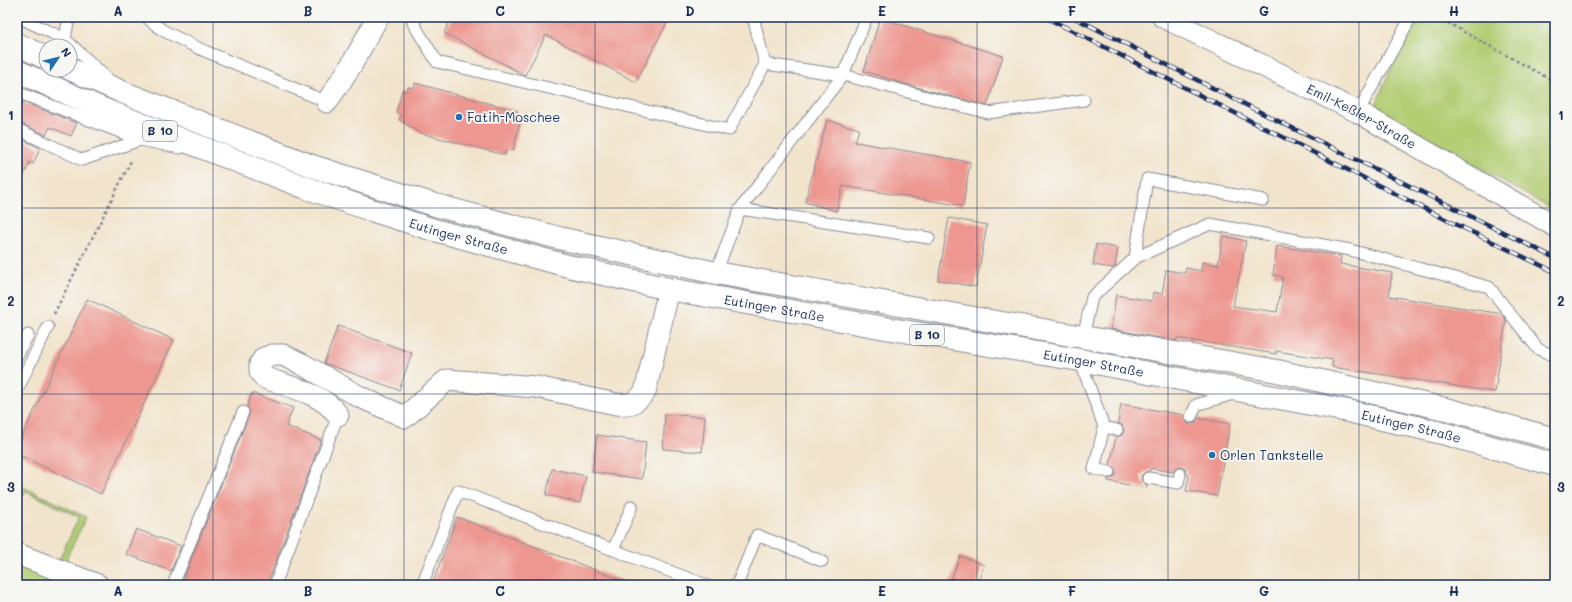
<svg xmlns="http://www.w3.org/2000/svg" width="1572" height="602" font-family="Mali,sans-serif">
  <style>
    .green { fill: #b3cd73; stroke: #677e68 }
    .building { fill: #ed9790 }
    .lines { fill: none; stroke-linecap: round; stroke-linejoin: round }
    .service-casing { stroke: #868a95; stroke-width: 13 }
    .minor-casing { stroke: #868a95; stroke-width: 23 }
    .primary-casing { stroke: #868a95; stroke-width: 24 }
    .path { stroke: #868a95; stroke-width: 2.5; stroke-dasharray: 3 3; stroke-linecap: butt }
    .service { stroke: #fff; stroke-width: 11 }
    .minor { stroke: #fff; stroke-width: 21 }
    .primary { stroke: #fff; stroke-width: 22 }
    .rail-casing { stroke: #1b2f5e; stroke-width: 4.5 }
    .rail { stroke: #f6f6f2; stroke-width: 3; stroke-dasharray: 9; stroke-linecap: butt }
    .grid { fill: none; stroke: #1b2f5e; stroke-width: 1; stroke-opacity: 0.55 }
    .poi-dot { fill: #1f6fb2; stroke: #f6f6f2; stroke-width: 1.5 }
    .labels { text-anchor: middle; stroke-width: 4; stroke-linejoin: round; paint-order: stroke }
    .shield { fill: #f6f6f2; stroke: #5d6b8a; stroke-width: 1 }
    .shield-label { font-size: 12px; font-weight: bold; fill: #1b2f5e }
    .street-label { font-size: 13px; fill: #1b2f5e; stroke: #f6f6f2 }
    .poi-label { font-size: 13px; fill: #1b2f5e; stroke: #f6f6f2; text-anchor: start }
    .neatline { fill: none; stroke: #1b2f5e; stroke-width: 1.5 }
    .grid-label { font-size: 13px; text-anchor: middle; font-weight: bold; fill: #1b2f5e }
  </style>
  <rect width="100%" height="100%" fill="#f6f6f2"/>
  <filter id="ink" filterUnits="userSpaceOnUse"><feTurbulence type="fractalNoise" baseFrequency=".025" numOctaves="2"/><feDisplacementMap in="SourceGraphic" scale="8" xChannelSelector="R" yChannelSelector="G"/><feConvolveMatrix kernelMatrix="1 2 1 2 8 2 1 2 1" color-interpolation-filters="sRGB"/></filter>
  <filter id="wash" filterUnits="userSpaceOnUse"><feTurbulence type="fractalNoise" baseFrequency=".012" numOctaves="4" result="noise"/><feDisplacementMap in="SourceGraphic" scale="16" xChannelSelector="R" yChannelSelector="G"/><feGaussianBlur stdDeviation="0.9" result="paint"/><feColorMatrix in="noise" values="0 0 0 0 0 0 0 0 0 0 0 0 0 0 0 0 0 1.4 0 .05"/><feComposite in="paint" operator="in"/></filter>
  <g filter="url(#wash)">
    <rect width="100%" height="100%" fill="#f2e4cc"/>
    <path class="green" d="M 1412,17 L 1555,17 L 1555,211 L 1375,107 Z
      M 17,484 L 86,517 L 63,566 L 59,560 L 60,558 L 79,517 L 25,491 L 18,504 L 17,503 Z
      M 17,563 L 74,585 L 17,585 Z"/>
    <g id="blocks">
      <path class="building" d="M 452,17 L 670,17 L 636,82 L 546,35 L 525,75 L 444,33 Z
        M 880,18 L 1003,56 L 987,106 L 905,84 L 864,71 Z
        M 415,83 L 517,111 L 516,116 L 521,118 L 513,151 L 507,149 L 505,155 L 420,133 L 399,120 L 401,115 L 396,113 L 402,90 L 407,91 L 408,87 L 414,88 Z
        M 17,100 L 77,123 L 71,136 L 50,127 L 46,135 L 17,122 Z
        M 827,120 L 859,129 L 855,142 L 970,162 L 963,206 L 843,186 L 836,211 L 805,202 Z
        M 17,137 L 40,148 L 33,164 L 30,162 L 17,191 Z
        M 949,218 L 987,225 L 976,287 L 938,280 Z
        M 1223,236 L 1246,241 L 1233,306 L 1277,312 L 1283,277 L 1273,275 L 1277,246 L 1341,256 L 1340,264 L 1392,273 L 1389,296 L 1502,314 L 1506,320 L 1495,392 L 1332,367 L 1333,360 L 1276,351 L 1276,354 L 1177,338 L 1177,341 L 1111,329 L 1116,295 L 1152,301 L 1153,292 L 1162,294 L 1166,270 L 1185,273 L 1186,268 L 1201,271 L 1202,262 L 1218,265 Z
        M 1096,244 L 1118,248 L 1115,267 L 1113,268 L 1093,265 Z
        M 87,299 L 174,340 L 101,494 L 17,454 L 17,447 Z
        M 338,326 L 412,353 L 399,390 L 324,363 Z
        M 252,393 L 293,408 L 286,426 L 321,440 L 297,505 L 267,585 L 181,585 L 249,415 L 250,411 L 247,407 Z
        M 1121,404 L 1184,415 L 1185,421 L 1189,424 L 1195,423 L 1198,418 L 1230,424 L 1217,496 L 1186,491 L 1189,475 L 1187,475 L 1185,469 L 1181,467 L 1175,469 L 1173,472 L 1150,468 L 1150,471 L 1145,472 L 1141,476 L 1142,481 L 1147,485 L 1146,488 L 1108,481 L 1108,479 L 1114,477 L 1116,473 L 1114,467 L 1110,465 L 1116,437 L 1122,435 L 1124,431 L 1122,425 L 1118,423 Z
        M 665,414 L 705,417 L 702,452 L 663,449 Z
        M 597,435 L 646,442 L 642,479 L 592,472 Z
        M 552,469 L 586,476 L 580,503 L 546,495 Z
        M 457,517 L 632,584 L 632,585 L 432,585 Z
        M 136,529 L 181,546 L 171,571 L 126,554 Z
        M 960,556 L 984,565 L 977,585 L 949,585 Z"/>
    </g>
  </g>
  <g filter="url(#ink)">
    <use href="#blocks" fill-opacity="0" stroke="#868a95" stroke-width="1"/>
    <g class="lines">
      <g class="service-casing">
        <path id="service" d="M 18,17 L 65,39 L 107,78
          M 146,17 L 162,30 L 200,49 L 327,102
          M 417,17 L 413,23 L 437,62 L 729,130 L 765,64 L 753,17
          M 65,39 L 69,17
          M 765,64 L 843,75 L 988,113 L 1084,100
          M 17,92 L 140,140
          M 1358,112 L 1411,17
          M 17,129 L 82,160 L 140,140 L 180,148
          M 740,209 L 929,238
          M 1135,258 L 1147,179 L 1263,200
          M 716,273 L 740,209 L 843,75 L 867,17
          M 1083,337 L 1092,297 L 1135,258 L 1210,224 L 1350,250 L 1489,287 L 1538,349 L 1555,356
          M 17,356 L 28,335
          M 1080,360 L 1104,427 L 1094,469 L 1109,472
          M 17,390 L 48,327
          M 1191,417 L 1196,405 L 1233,394
          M 1104,427 L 1117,430
          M 1148,478 L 1178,483 L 1180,474
          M 613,550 L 632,506
          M 173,585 L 243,412
          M 275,585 L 338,415
          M 422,585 L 458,491 L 706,585
          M 737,585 L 757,535 L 822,561"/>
      </g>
      <g class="minor-casing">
        <g id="minor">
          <path id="s1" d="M 1163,17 L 1358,112 L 1555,226"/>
          <path d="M 327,102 L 352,64 L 378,17"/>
          <path d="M 338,415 C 322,393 290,387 265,378 L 260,372 L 260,364 L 264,358 L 272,355 L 283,355 L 302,364 L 360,397 L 405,417 L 447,380 L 536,387 L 616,404 C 631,405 635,404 645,392 L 669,289"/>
          <path d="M 17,554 L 98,585"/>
        </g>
      </g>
      <g class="primary-casing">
        <g id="primary">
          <path d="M 17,44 L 46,58"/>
          <path d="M 70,69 L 122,92 L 312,166 L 435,205 L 559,238 L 716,273 L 1277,371 L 1450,410 L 1555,439"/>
          <path id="s2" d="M 17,71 L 105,110 L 304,187 L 371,210 L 434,230 L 568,266 L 669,289 L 885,328 L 1080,360 L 1348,411 L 1442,433 L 1555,465"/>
        </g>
      </g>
      <path class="path" d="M 1437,17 L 1555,82
        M 54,314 L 131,161"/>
      <use href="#service" class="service"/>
      <use href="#minor" class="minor"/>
      <use href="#primary" class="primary"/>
      <g class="rail-casing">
        <path id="rail" d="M 1045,17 L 1447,220 L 1555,272
          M 1073,17 L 1262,113 L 1555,258"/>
      </g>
      <use href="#rail" class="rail"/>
    </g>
  </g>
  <path class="grid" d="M 213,17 L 213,585M 404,17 L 404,585M 595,17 L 595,585M 786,17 L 786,585M 977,17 L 977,585M 1168,17 L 1168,585M 1359,17 L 1359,585M 17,208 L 1555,208M 17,394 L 1555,394"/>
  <g class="poi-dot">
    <circle cx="459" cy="117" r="4"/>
    <circle cx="1212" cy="455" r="4"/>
  </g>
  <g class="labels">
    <g class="shield">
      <rect x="143" y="121" width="34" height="20" rx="3"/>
      <rect x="910" y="325" width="34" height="20" rx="3"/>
    </g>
    <g class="shield-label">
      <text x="160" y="135">B 10</text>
      <text x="927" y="339">B 10</text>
    </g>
    <g class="street-label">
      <text dy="5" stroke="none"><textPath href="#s1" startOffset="222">Emil-Keßler-Straße</textPath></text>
      <text dy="5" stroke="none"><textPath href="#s2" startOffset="472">Eutinger Straße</textPath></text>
      <text dy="5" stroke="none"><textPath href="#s2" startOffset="796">Eutinger Straße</textPath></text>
      <text dy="5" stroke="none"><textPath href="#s2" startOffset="1120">Eutinger Straße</textPath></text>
      <text dy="5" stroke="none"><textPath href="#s2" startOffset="1444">Eutinger Straße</textPath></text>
    </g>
    <g class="poi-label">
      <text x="467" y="122">Fatih-Moschee</text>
      <text x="1220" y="460">Orlen Tankstelle</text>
    </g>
  </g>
  <rect width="1572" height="602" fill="none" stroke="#f6f6f2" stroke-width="44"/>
  <g transform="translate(58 58) rotate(55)"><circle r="19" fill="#f6f6f2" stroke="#9ea6b7"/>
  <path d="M0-3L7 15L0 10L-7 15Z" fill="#1f6fb2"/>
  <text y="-6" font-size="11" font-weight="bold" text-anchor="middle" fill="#1b2f5e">N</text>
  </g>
  <rect x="22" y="22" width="1528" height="558" class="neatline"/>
  <g class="grid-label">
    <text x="118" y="16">A</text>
    <text x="308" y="16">B</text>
    <text x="500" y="16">C</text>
    <text x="690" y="16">D</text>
    <text x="882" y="16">E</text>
    <text x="1072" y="16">F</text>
    <text x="1264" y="16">G</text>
    <text x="1454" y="16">H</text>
    <text x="11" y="120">1</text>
    <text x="1561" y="120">1</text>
    <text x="11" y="306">2</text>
    <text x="1561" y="306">2</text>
    <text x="11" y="492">3</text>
    <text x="1561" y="492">3</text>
    <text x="118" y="596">A</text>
    <text x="308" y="596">B</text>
    <text x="500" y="596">C</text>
    <text x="690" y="596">D</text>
    <text x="882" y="596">E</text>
    <text x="1072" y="596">F</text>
    <text x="1264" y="596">G</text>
    <text x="1454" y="596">H</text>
  </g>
</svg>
